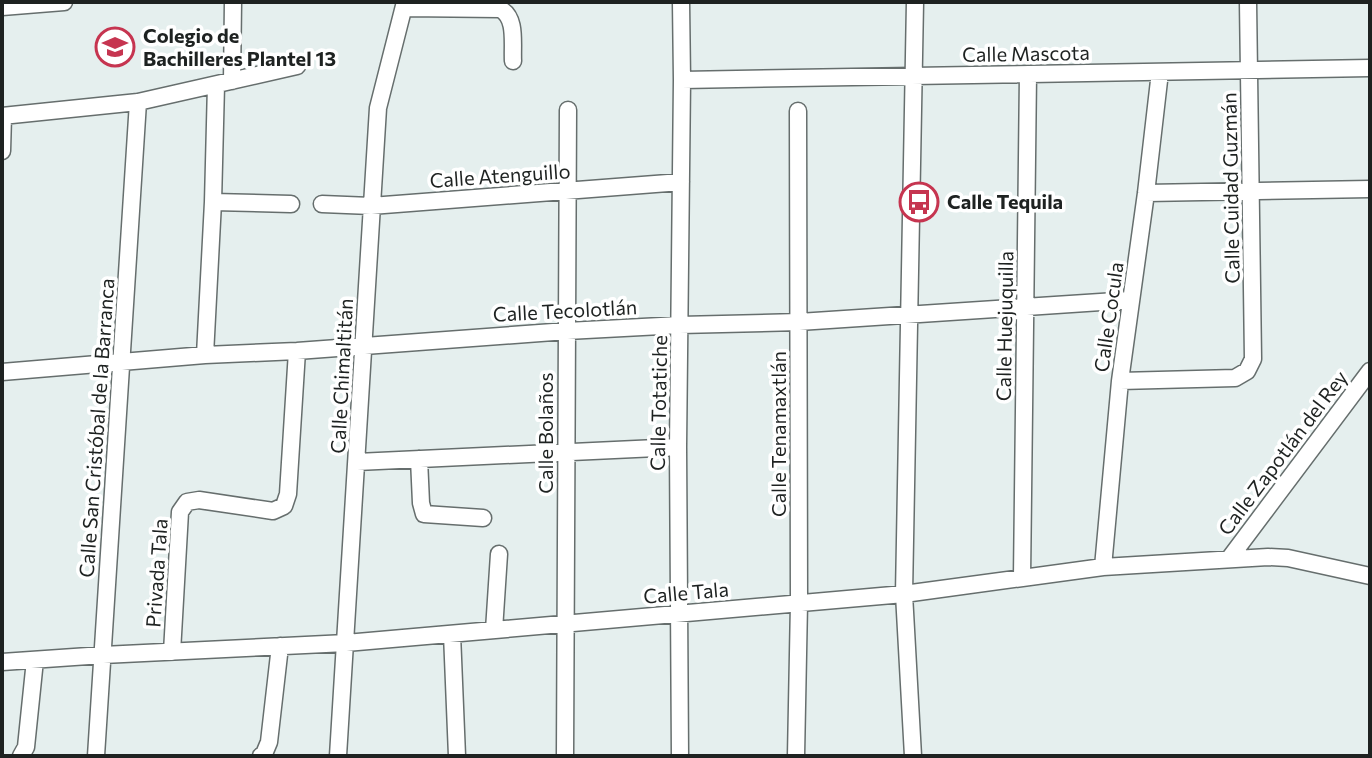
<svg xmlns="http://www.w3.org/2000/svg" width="1372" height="758" font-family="Commissioner,sans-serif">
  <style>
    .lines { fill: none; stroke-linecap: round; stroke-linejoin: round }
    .minor-casing { stroke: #666e6d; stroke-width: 19 }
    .minor { stroke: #fff; stroke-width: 16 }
    .labels { text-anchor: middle; stroke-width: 7; stroke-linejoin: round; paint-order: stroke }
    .poi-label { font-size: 20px; font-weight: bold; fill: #1e2221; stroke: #fff; text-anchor: start }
    .street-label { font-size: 20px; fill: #1e2221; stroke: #fff }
  </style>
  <rect width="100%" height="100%" fill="#e5efee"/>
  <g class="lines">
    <g class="minor-casing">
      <path id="minor" d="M 2,7 L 64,2
        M 405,8 L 500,9 C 517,17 512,44 513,61
        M 682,80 L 1370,68
        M 232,81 L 233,2
        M 2,116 L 138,102 L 297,66
        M 2,151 L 3,116
        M 1146,193 L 1370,189
        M 213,202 L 291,204
        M 322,204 L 371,206 L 681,182
        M 205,355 L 213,202 L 216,85
        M 2,372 L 205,355 L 297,351 L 567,331 L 680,325 L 799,322 L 1131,300
        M 1120,381 L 1235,378 L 1247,371 L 1253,359 L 1248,2
        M 419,459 L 421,503 L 424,514 L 483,518
        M 357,462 L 678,447
        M 1229,559 L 1370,371
        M 1103,567 L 1120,381 L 1146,193 L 1160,72
        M 1022,578 L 1028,74
        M 494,630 L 499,554
        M 452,634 L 457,756
        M 172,652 L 180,512 L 187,502 L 199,500 L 273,511 L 284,506 L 288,494 L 297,351
        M 2,662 L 103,655 L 346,643 L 904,594 L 1103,567 L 1268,557 L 1288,558 L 1370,576
        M 21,756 L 26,747 L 35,660
        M 96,756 L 138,102
        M 261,756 L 264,754 L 269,742 L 280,646
        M 338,756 L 378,108 L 405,2
        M 565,756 L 568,110
        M 680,756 L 678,447 L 682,80 L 681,2
        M 796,756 L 799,603 L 798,111
        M 913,756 L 904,594 L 915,2"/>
    </g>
    <use href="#minor" class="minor"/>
  </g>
  <defs>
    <g id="university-ring" transform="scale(2)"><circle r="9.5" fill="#fff" stroke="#c63550" stroke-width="1.5"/><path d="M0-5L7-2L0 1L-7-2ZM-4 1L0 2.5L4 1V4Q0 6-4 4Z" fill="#c63550"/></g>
    <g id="bus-ring" transform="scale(2)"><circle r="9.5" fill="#fff" stroke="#c63550" stroke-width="1.5"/><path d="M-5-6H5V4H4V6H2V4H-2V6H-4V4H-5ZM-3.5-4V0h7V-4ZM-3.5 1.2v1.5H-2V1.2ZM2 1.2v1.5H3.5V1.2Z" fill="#c63550"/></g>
  </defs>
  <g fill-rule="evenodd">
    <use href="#university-ring" x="115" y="47"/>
    <use href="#bus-ring" x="919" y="202"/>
  </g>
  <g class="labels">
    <g class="poi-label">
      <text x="143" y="43">Colegio de<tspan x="143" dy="23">Bachilleres Plantel 13</tspan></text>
      <text x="947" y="209">Calle Tequila</text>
    </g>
    <g class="street-label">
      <text transform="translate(1026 54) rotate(-1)" y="7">Calle Mascota</text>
      <text transform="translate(500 176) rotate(-4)" y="7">Calle Atenguillo</text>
      <text transform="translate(1231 188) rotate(-91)" y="7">Calle Cuidad Guzmán</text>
      <text transform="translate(565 311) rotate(-3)" y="7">Calle Tecolotlán</text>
      <text transform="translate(1109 317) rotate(-82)" y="7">Calle Cocula</text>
      <text transform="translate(1005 326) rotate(-89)" y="7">Calle Huejuquilla</text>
      <text transform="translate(342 376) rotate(-87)" y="7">Calle Chimaltitán</text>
      <text transform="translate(659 403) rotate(-89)" y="7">Calle Totatiche</text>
      <text transform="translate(97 428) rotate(-86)" y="7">Calle San Cristóbal de la Barranca</text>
      <text transform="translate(546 433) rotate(-90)" y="7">Calle Bolaños</text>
      <text transform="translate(779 434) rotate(-90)" y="7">Calle Tenamaxtlán</text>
      <text transform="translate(1283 453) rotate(-53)" y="7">Calle Zapotlán del Rey</text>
      <text transform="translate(157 573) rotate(-86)" y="7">Privada Tala</text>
      <text transform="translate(686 593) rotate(-5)" y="7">Calle Tala</text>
    </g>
  </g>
  <rect width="1372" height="758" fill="none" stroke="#1e2221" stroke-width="8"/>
</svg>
